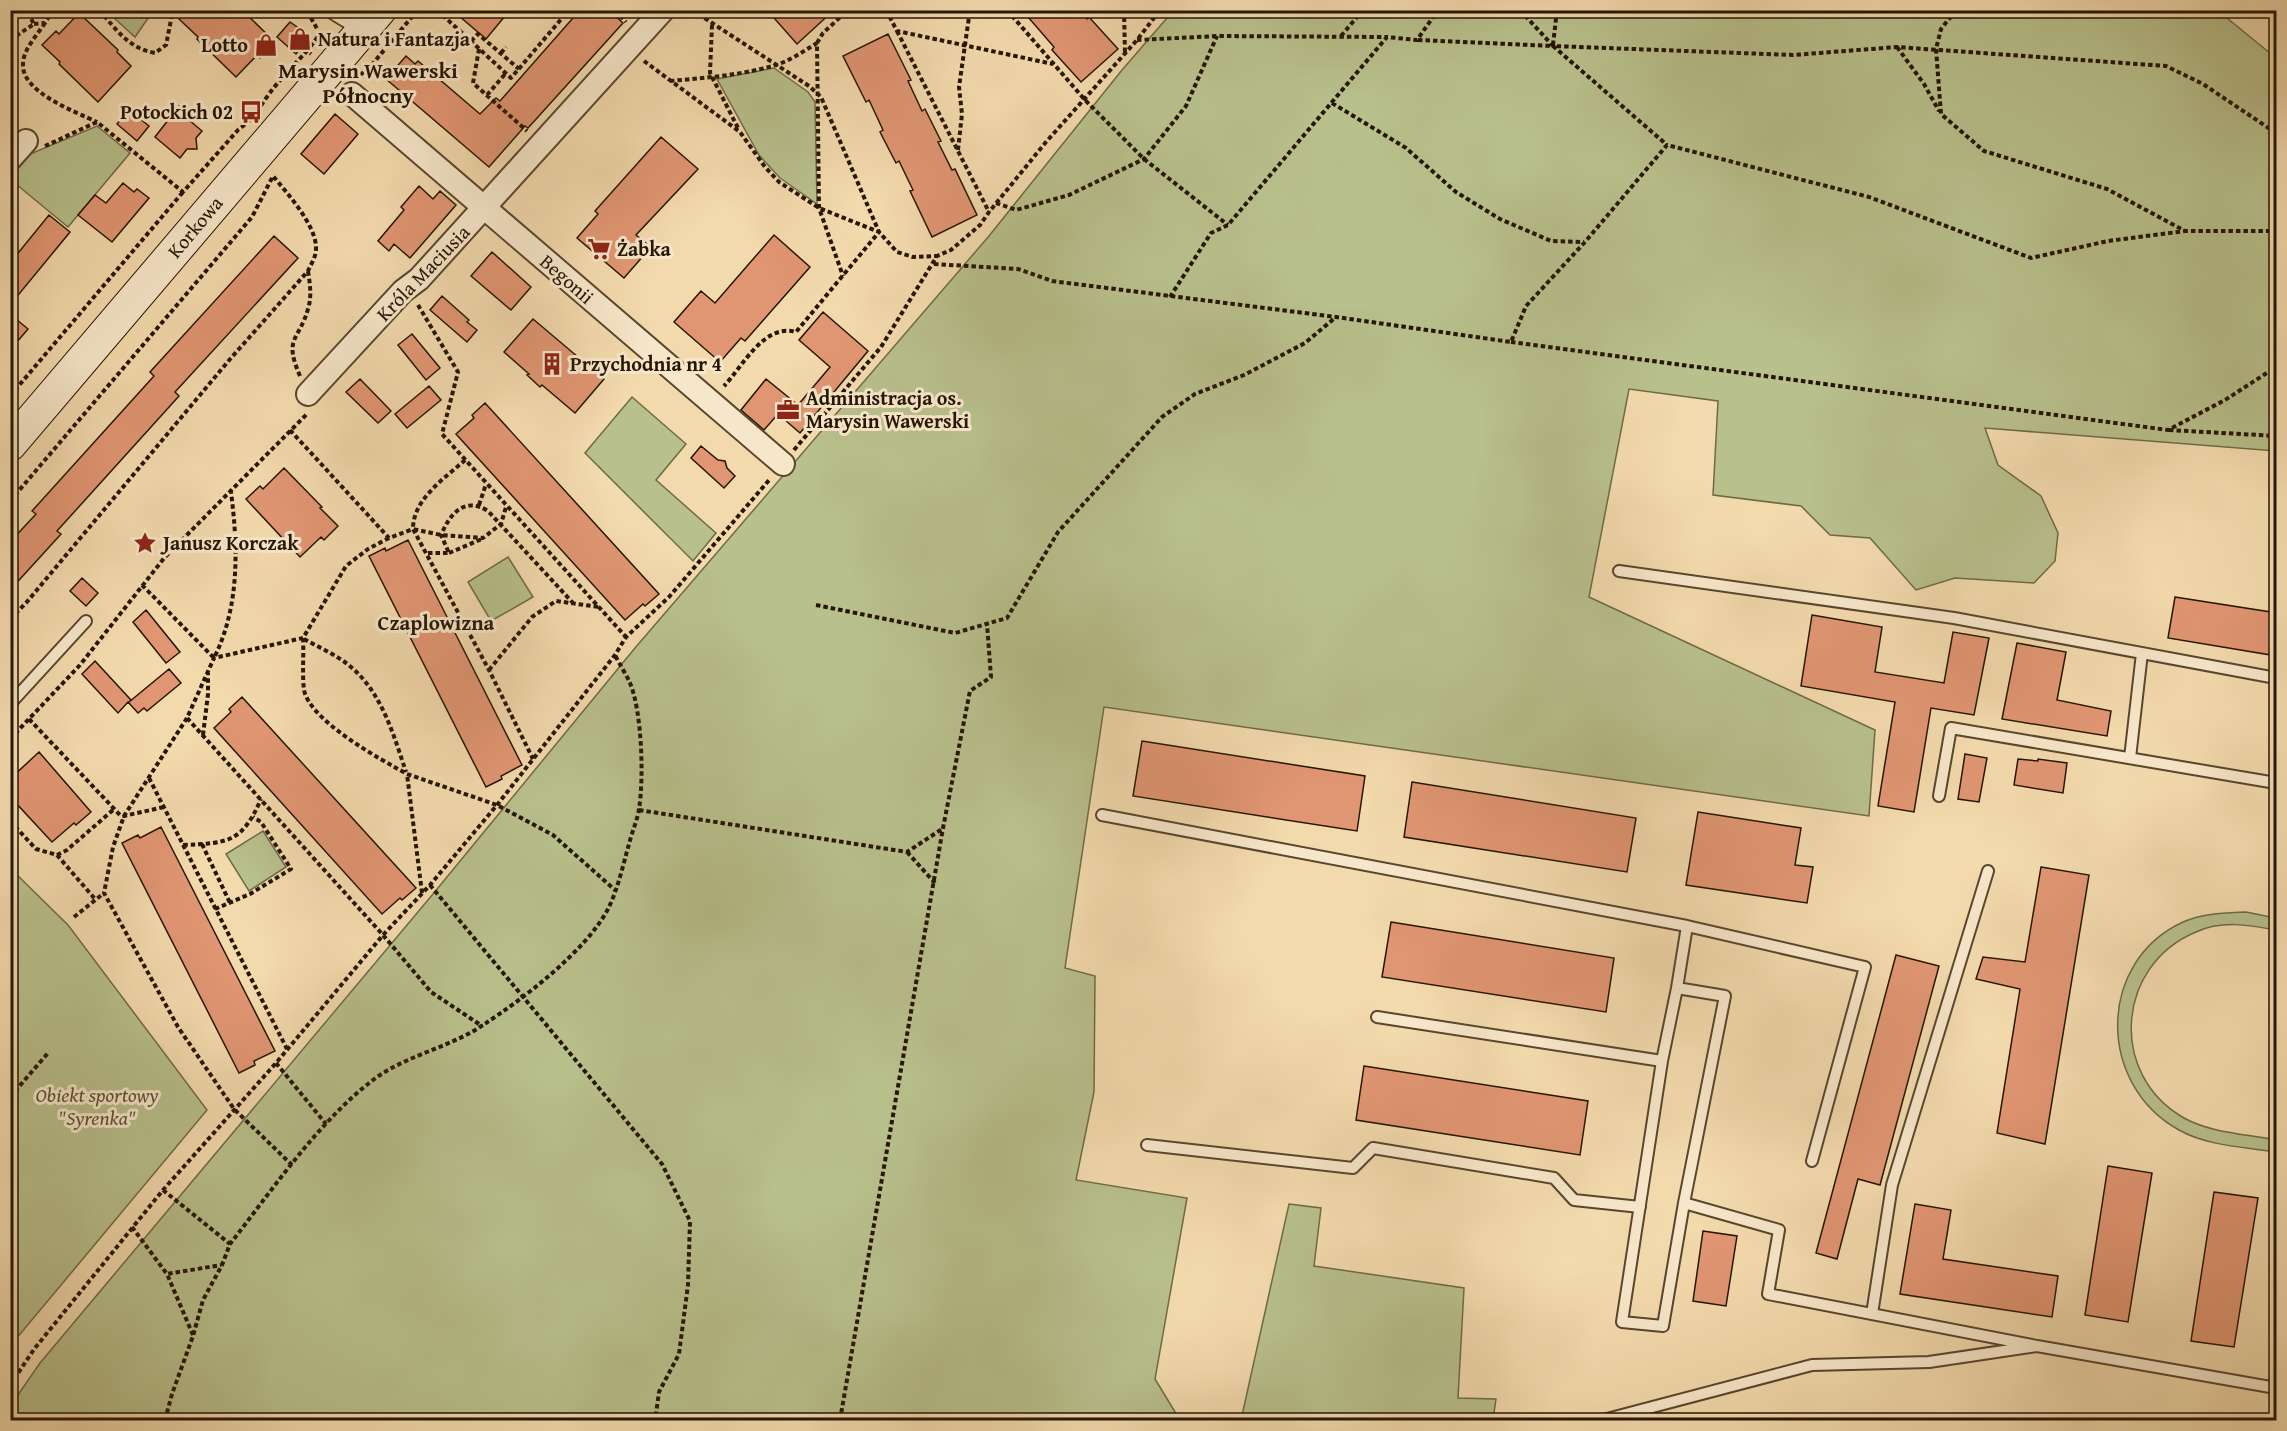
<svg xmlns="http://www.w3.org/2000/svg" width="2287" height="1431" font-family="'Gentium Book Plus',serif">
  <style>
    .green { fill: #b8c08c; stroke: #6e6a48; stroke-width: 1.5 }
    .building { fill: #e19673; stroke: #251503; stroke-width: 1.5 }
    .lines { fill: none; stroke-linecap: round; stroke-linejoin: round }
    .lane-casing { stroke: #58462e; stroke-width: 14 }
    .street-casing { stroke: #58462e; stroke-width: 26 }
    .secondary-casing { stroke: #251503; stroke-width: 34 }
    .path { stroke: #251503; stroke-width: 4; stroke-dasharray: 4.5 3; stroke-linecap: butt }
    .lane { stroke: #f7e7ca; stroke-width: 10 }
    .street { stroke: #f7e7ca; stroke-width: 22 }
    .secondary { stroke: #f7e7ca; stroke-width: 32 }
    .labels { text-anchor: middle; stroke-width: 6; stroke-linejoin: round; paint-order: stroke }
    .poi-label { font-size: 20px; font-weight: bold; fill: #251503; stroke: #f7e7ca; text-anchor: start }
    .street-label { font-size: 20px; fill: #251503; stroke: #f7e7ca }
    .park-label { font-size: 20px; font-style: italic; fill: #585133; stroke: #f7e7ca }
    .neighbourhood-label { font-size: 21px; font-weight: bold; fill: #251503; stroke: #f7e7ca }
    .quarter-label { font-size: 22px; font-weight: bold; fill: #251503; stroke: #f7e7ca }
  </style>
  <rect width="100%" height="100%" fill="#f3daad"/>
  <filter id="stains"><feTurbulence type="fractalNoise" baseFrequency=".00333" numOctaves="4"/><feColorMatrix values="0 0 0 0 .2 0 0 0 0 .09 0 0 0 0 .02 0 0 0 .5 -.17"/></filter>
  <radialGradient id="worn" r=".72"><stop offset=".6" stop-color="#630" stop-opacity="0"/><stop offset="1" stop-color="#630" stop-opacity=".3"/></radialGradient>
  <path class="green" d="M 118,10 L 152,10 L 153,11 L 135,37 L 113,17 Z
    M 2174,10 L 2217,10 L 2276,58 L 2276,451 L 1985,428 L 1998,465 L 2041,496 L 2058,533 L 2055,561 L 2034,583 L 1955,578 L 1916,590 L 1870,538 L 1830,535 L 1801,506 L 1713,495 L 1718,401 L 1629,389 L 1589,597 L 1875,730 L 1869,816 L 1104,707 L 1065,968 L 1095,976 L 1094,1092 L 1076,1180 L 1187,1198 L 1155,1379 L 1180,1420 L 11,1420 L 11,1405 L 40,1363 L 433,894 L 635,648 L 989,236 L 1122,70 L 1173,11 Z
    M 774,68 L 808,92 L 815,102 L 817,204 L 780,178 L 759,155 L 717,79 Z
    M 97,126 L 130,153 L 68,227 L 11,180 L 11,176 L 30,154 Z
    M 632,397 L 686,444 L 656,480 L 716,533 L 693,561 L 585,453 Z
    M 508,557 L 533,597 L 491,621 L 468,582 Z
    M 263,831 L 286,867 L 249,891 L 226,854 Z
    M 11,869 L 68,925 L 207,1110 L 11,1345 Z
    M 2246,912 L 2276,918 L 2276,930 C 2249,925 2222,920 2196,932 C 2116,965 2108,1075 2184,1118 C 2211,1133 2246,1134 2276,1140 L 2276,1152 C 2245,1147 2207,1146 2179,1130 C 2097,1085 2096,962 2183,922 C 2203,913 2225,913 2246,912 Z
    M 1289,1204 L 1321,1208 L 1314,1266 L 1464,1288 L 1458,1398 L 1496,1399 L 1493,1420 L 1241,1420 Z"/>
  <path class="building" d="M 188,10 L 242,10 L 275,42 L 260,58 L 257,55 L 236,77 L 197,39 L 198,37 L 179,19 Z
    M 452,10 L 510,10 L 486,39 Z
    M 580,10 L 609,10 L 623,23 L 528,128 L 525,126 L 489,167 L 386,79 L 406,56 L 415,64 L 418,61 L 480,114 L 496,98 L 500,101 Z
    M 767,10 L 834,10 L 797,44 Z
    M 1022,10 L 1079,10 L 1087,19 L 1089,17 L 1118,49 L 1081,82 L 1052,50 L 1054,47 Z
    M 79,13 L 118,50 L 117,52 L 131,66 L 98,102 L 59,64 L 60,62 L 42,45 L 56,31 L 59,34 Z
    M 290,22 L 310,36 L 296,54 L 277,37 Z
    M 888,34 L 911,80 L 908,81 L 922,111 L 925,109 L 941,141 L 938,142 L 952,170 L 955,169 L 977,215 L 932,237 L 910,191 L 913,190 L 899,161 L 896,163 L 880,132 L 883,130 L 869,100 L 866,102 L 843,56 Z
    M 179,106 L 192,116 L 189,120 L 202,131 L 196,138 L 197,149 L 187,149 L 180,158 L 155,137 Z
    M 129,110 L 149,126 L 137,141 L 117,124 Z
    M 335,114 L 358,134 L 324,174 L 301,154 Z
    M 661,137 L 698,169 L 636,235 L 651,247 L 624,278 L 577,238 L 598,214 L 595,211 Z
    M 123,183 L 134,192 L 137,189 L 149,198 L 112,242 L 78,215 L 95,195 L 106,203 Z
    M 419,186 L 433,199 L 440,191 L 456,205 L 410,258 L 394,244 L 389,251 L 378,241 L 404,210 L 401,207 Z
    M 49,215 L 70,232 L 10,305 L 10,263 Z
    M 774,235 L 810,267 L 745,341 L 741,338 L 720,362 L 674,322 L 701,291 L 715,303 Z
    M 274,236 L 298,258 L 175,392 L 179,396 L 57,531 L 61,534 L 10,590 L 10,542 L 36,514 L 32,511 L 154,376 L 150,372 Z
    M 492,252 L 531,287 L 511,310 L 471,276 Z
    M 442,296 L 469,320 L 467,322 L 477,330 L 467,342 L 430,310 Z
    M 823,312 L 868,351 L 800,433 L 778,414 L 764,430 L 741,410 L 766,379 L 798,405 L 830,367 L 799,340 Z
    M 10,314 L 28,329 L 10,350 Z
    M 533,319 L 604,379 L 575,413 L 542,385 L 540,387 L 527,375 L 529,374 L 504,352 Z
    M 412,334 L 440,368 L 426,380 L 398,345 Z
    M 360,379 L 391,411 L 378,423 L 346,392 Z
    M 429,386 L 441,400 L 407,428 L 395,414 Z
    M 485,403 L 659,594 L 645,606 L 643,604 L 625,620 L 456,434 L 474,418 L 472,415 Z
    M 701,446 L 718,460 L 725,461 L 727,468 L 735,476 L 724,488 L 691,458 Z
    M 284,468 L 322,507 L 320,508 L 338,526 L 324,540 L 321,537 L 300,557 L 246,499 L 260,486 L 263,489 Z
    M 408,540 L 522,765 L 501,776 L 502,779 L 486,787 L 369,556 L 385,548 L 386,551 Z
    M 82,578 L 98,593 L 86,606 L 70,591 Z
    M 2175,597 L 2277,613 L 2277,656 L 2168,638 Z
    M 146,610 L 180,652 L 166,663 L 133,622 Z
    M 1812,615 L 1882,627 L 1875,672 L 1944,683 L 1953,632 L 1989,638 L 1974,715 L 1931,708 L 1914,812 L 1878,806 L 1895,702 L 1801,686 Z
    M 2017,643 L 2066,652 L 2057,700 L 2111,711 L 2107,736 L 2002,719 Z
    M 95,661 L 131,700 L 129,702 L 169,669 L 181,683 L 147,711 L 144,708 L 138,713 L 128,702 L 118,713 L 82,674 Z
    M 242,697 L 416,888 L 402,900 L 400,898 L 382,914 L 214,728 L 231,712 L 229,709 Z
    M 1142,741 L 1365,776 L 1357,831 L 1133,796 Z
    M 39,752 L 91,812 L 76,825 L 74,823 L 52,842 L 15,802 L 16,800 L 10,794 L 10,779 Z
    M 1965,754 L 1987,758 L 1979,802 L 1958,799 Z
    M 2018,759 L 2038,761 L 2038,759 L 2067,763 L 2063,793 L 2014,785 Z
    M 1412,782 L 1636,818 L 1627,872 L 1404,837 Z
    M 1698,812 L 1801,828 L 1795,865 L 1813,867 L 1807,903 L 1686,885 Z
    M 161,827 L 275,1051 L 254,1061 L 255,1065 L 239,1073 L 122,843 L 138,835 L 140,838 Z
    M 2041,867 L 2089,875 L 2045,1144 L 1997,1133 L 2020,989 L 1976,979 L 1983,957 L 2025,962 Z
    M 1391,922 L 1614,958 L 1606,1012 L 1382,977 Z
    M 1896,955 L 1939,966 L 1880,1185 L 1858,1179 L 1837,1259 L 1816,1253 Z
    M 1364,1066 L 1588,1101 L 1580,1155 L 1356,1120 Z
    M 2108,1166 L 2152,1173 L 2128,1322 L 2085,1315 Z
    M 2214,1192 L 2258,1198 L 2234,1347 L 2191,1341 Z
    M 1915,1204 L 1951,1210 L 1943,1259 L 2058,1276 L 2052,1317 L 1900,1294 Z
    M 1703,1231 L 1737,1236 L 1726,1306 L 1693,1301 Z"/>
  <g class="lines">
    <g class="lane-casing">
      <path id="lane" d="M 1619,571 L 1954,618 L 2276,678
        M 10,704 L 86,621
        M 2130,758 L 2142,653
        M 1939,796 L 1951,728 L 2276,783
        M 1102,815 L 1687,926 L 1865,967 L 1812,1161
        M 1377,1017 L 1662,1061 L 1677,988
        M 1662,1061 L 1622,1322 L 1663,1326 L 1684,1203 L 1779,1230 L 1768,1294 L 2037,1346
        M 1147,1145 L 1353,1168 L 1373,1148 L 1554,1178 L 1574,1200 L 1640,1207
        M 1684,1203 L 1725,996 L 1677,988 L 1687,926
        M 1872,1314 L 1892,1185 L 1988,871
        M 1603,1420 L 1812,1365 L 1929,1362 L 2037,1346 L 2276,1388"/>
    </g>
    <g class="street-casing">
      <path id="street" d="M 338,10 L 366,27
        M 352,94 L 783,464
        M 10,159 L 26,141
        M 308,394 L 403,291 L 419,279 L 663,10"/>
    </g>
    <g class="secondary-casing">
      <path id="secondary" d="M 10,445 L 380,10"/>
    </g>
    <path class="path" d="M 99,10 C 117,30 128,48 155,53 L 166,45 L 172,15
      M 164,10 L 172,15 L 178,10
      M 298,10 L 311,18 L 320,34 L 307,51
      M 437,10 L 511,78 L 569,10
      M 615,10 L 626,22
      M 692,10 L 809,86 L 821,97 L 879,232 L 796,332 C 764,323 743,366 724,386
      M 870,10 L 888,15
      M 886,10 L 897,31 L 1053,64
      M 1007,10 L 1085,100 L 1144,159 L 1228,225
      M 1124,10 L 1125,54
      M 1348,10 L 1357,16
      M 1520,10 L 1553,46 L 1793,55 L 1897,47 L 2166,66 L 2203,84 L 2270,129 L 2276,160
      M 1956,10 L 1941,29 L 1936,49 L 1941,114 L 1984,151 L 2107,189 L 2185,231 L 2273,231 L 2276,214
      M 45,23 C 37,35 23,50 23,64 C 21,92 76,112 97,122
      M 34,24 L 45,23 L 53,10
      M 712,25 L 710,73 L 739,130
      M 897,31 L 989,212
      M 1341,36 L 1363,10
      M 10,40 L 34,24 L 26,10
      M 1137,40 L 1217,36 L 1387,37
      M 1418,40 L 1553,46 L 1667,145
      M 471,41 L 478,34 L 519,69
      M 817,43 L 823,33 L 848,10
      M 1553,45 L 1557,10
      M 1897,47 L 1924,84 L 1939,111
      M 479,49 L 473,83 L 527,131
      M 501,53 L 506,47
      M 644,61 L 740,132 L 765,167 L 779,182 L 819,208 L 879,232 L 897,252 L 913,257 L 937,256
      M 360,75 L 370,67 L 416,12 L 415,10
      M 670,81 C 705,78 742,75 776,65 C 791,60 804,51 817,43 L 819,208 L 843,276
      M 487,95 L 506,73
      M 1332,103 L 1406,148 L 1456,192 L 1500,219 L 1551,241 L 1584,242
      M 45,146 L 97,122 L 183,192 L 238,130 C 252,120 259,108 269,94 C 280,79 294,65 307,51 L 311,54
      M 958,150 L 962,114 L 959,87 L 970,10
      M 996,203 L 1016,210 L 1069,195 L 1144,159 L 1186,106 L 1217,36
      M 934,264 L 1018,269 L 1052,281 L 1336,317 L 1511,342 L 1526,306 L 1585,242 L 1667,145 L 1869,197 L 2031,258 L 2108,241 L 2185,231
      M 1170,297 L 1211,233 L 1228,225 L 1387,37 L 1417,40 L 1438,10
      M 418,305 L 458,372 L 442,434 L 626,637
      M 1511,342 L 2168,430 L 2225,400 L 2276,367
      M 300,376 C 283,337 299,341 308,309 C 312,296 310,284 308,271
      M 10,396 L 183,192
      M 290,430 L 389,538 L 413,529 L 489,670 L 533,759
      M 2169,430 L 2276,436
      M 794,450 L 881,347 L 937,256 L 951,250 L 980,225 L 989,212 L 1046,142 L 1137,40 L 1160,10
      M 465,460 C 444,479 413,499 413,529 L 441,535 L 483,538 L 501,524 L 506,507
      M 10,501 L 252,217 L 272,178
      M 479,505 L 486,484
      M 389,538 L 368,549 L 346,566 L 303,638 L 214,658 L 187,718 L 383,935 L 431,992 L 482,1026
      M 428,553 L 449,553 L 441,535 C 450,514 464,496 488,511 L 573,603
      M 449,553 L 482,539
      M 142,585 L 214,658 C 240,606 238,547 231,492
      M 816,605 L 955,633 L 1007,618 L 1058,532 L 1162,417 L 1195,394 L 1244,375 L 1305,343 L 1336,317
      M 10,619 L 26,603 L 231,358 L 308,271 C 311,264 316,257 316,249 C 317,226 287,193 273,176
      M 303,638 C 304,655 302,673 304,690 C 310,721 380,759 407,774
      M 304,639 C 320,648 337,655 351,667 C 382,693 394,736 406,772
      M 489,670 L 532,617 L 556,601 L 599,607
      M 187,718 L 124,816 L 113,847 L 104,893 L 178,1027 L 234,1109 L 292,1165
      M 29,719 L 120,815 L 124,816 L 164,807
      M 203,735 L 208,694 L 208,673
      M 10,739 L 80,665 L 165,557 L 308,413
      M 149,778 L 287,1049
      M 639,810 L 907,852 L 942,829
      M 10,821 L 36,849 L 57,855 L 67,850 L 113,810
      M 202,844 L 230,903
      M 183,845 C 228,843 242,843 261,799
      M 907,852 L 935,883
      M 57,855 L 95,899
      M 430,885 L 662,1164 L 690,1221 L 688,1285 L 679,1354 L 659,1392 L 656,1414 L 658,1420
      M 422,893 L 407,774 L 497,805 L 553,835 L 615,890
      M 215,909 L 250,894 L 291,869 L 261,822 L 253,817
      M 74,917 L 104,893
      M 276,1063 L 326,1124
      M 10,1097 L 48,1053
      M 163,1190 L 230,1244
      M 132,1227 L 167,1274
      M 193,1335 L 167,1274 L 221,1265
      M 10,1385 L 35,1348 L 163,1190 L 276,1063 L 383,935 L 430,885 L 497,805 L 615,655 L 626,637 L 669,597 L 770,479
      M 165,1420 L 172,1394 L 193,1336 L 203,1300 L 222,1265 L 230,1244 C 273,1189 318,1122 373,1080 C 406,1055 449,1048 483,1025 C 523,999 586,951 608,909 C 618,889 623,865 629,844 C 632,832 637,821 639,809 C 644,778 642,712 630,683 C 626,674 620,665 615,655
      M 840,1420 L 943,828 L 970,691 L 991,677 L 987,624"/>
    <use href="#lane" class="lane"/>
    <use href="#street" class="street"/>
    <use href="#secondary" class="secondary"/>
  </g>
  <defs>
    <g id="shop-bare" transform="scale(1.8)"><path d="M-5-2.5h2.3a2.7 3.5 0 0 1 5.4 0H5L5.5 6h-11ZM-1.5-2.5h3a1.5 2.3 0 0 0-3 0Z" fill="#8f2418" stroke="#f7e7ca" stroke-width="2.5" paint-order="stroke"/></g>
    <g id="bus-bare" transform="scale(1.8)"><path d="M-5-6H5V4H4V6H2V4H-2V6H-4V4H-5ZM-3.5-4V0h7V-4ZM-3.5 1.2v1.5H-2V1.2ZM2 1.2v1.5H3.5V1.2Z" fill="#8f2418" stroke="#f7e7ca" stroke-width="2.5" paint-order="stroke"/></g>
    <g id="supermarket-bare" transform="scale(1.8)"><path d="M-6-5.5h2.5l.6 2H6L4.5 2H-2.5L-4.4-4H-6ZM-1.5 3.2a1.3 1.3 0 1 0 .1 0ZM3 3.2a1.3 1.3 0 1 0 .1 0Z" fill="#8f2418" stroke="#f7e7ca" stroke-width="2.5" paint-order="stroke"/></g>
    <g id="building-bare" transform="scale(1.8)"><path d="M-4-6H4V6H1V3H-1V6H-4ZM-2.5-4.3h1.7v1.8h-1.7ZM.8-4.3h1.7v1.8H.8ZM-2.5-1h1.7V.8h-1.7ZM.8-1h1.7V.8H.8Z" fill="#8f2418" stroke="#f7e7ca" stroke-width="2.5" paint-order="stroke"/></g>
    <g id="office-bare" transform="scale(1.8)"><path d="M-6-3h4V-5.5h4V-3h4V5H-6ZM-1-4.5V-3h2v-1.5ZM-6 0V1H6V0Z" fill="#8f2418" stroke="#f7e7ca" stroke-width="2.5" paint-order="stroke"/></g>
    <g id="sight-bare" transform="scale(1.8)"><path d="M0-6L1.8-2.2L6-1.7L2.9 1.2L3.7 5.4L0 3.3L-3.7 5.4L-2.9 1.2L-6-1.7L-1.8-2.2Z" fill="#8f2418" stroke="#f7e7ca" stroke-width="2.5" paint-order="stroke"/></g>
  </defs>
  <g fill-rule="evenodd">
    <use href="#shop-bare" x="300" y="39"/>
    <use href="#shop-bare" x="266" y="45"/>
    <use href="#bus-bare" x="251" y="112"/>
    <use href="#supermarket-bare" x="599" y="249"/>
    <use href="#building-bare" x="552" y="364"/>
    <use href="#office-bare" x="788" y="410"/>
    <use href="#sight-bare" x="145" y="543"/>
  </g>
  <g class="labels">
    <g class="poi-label">
      <text x="318" y="46">Natura i Fantazja</text>
      <text x="248" y="52" text-anchor="end">Lotto</text>
      <text x="233" y="119" text-anchor="end">Potockich 02</text>
      <text x="617" y="256">Żabka</text>
      <text x="570" y="371">Przychodnia nr 4</text>
      <text x="806" y="405">Administracja os.<tspan x="806" dy="23">Marysin Wawerski</tspan></text>
      <text x="163" y="550">Janusz Korczak</text>
    </g>
    <g class="street-label">
      <text transform="translate(195 227) rotate(-50)" y="7">Korkowa</text>
      <text transform="translate(423 273) rotate(-46)" y="7">Króla Maciusia</text>
      <text transform="translate(567 279) rotate(41)" y="7">Begonii</text>
    </g>
    <g class="park-label">
      <text x="97" y="1102">Obiekt sportowy<tspan x="97" dy="23">"Syrenka"</tspan></text>
    </g>
    <g class="neighbourhood-label">
      <text x="436" y="630">Czaplowizna</text>
    </g>
    <g class="quarter-label">
      <text x="368" y="78">Marysin Wawerski<tspan x="368" dy="25">Północny</tspan></text>
    </g>
  </g>
  <rect width="2287" height="1431" fill="none" stroke="#f3daad" stroke-width="36"/>
  <rect x="12" y="12" width="2263" height="1407" fill="none" stroke="#251503" stroke-width="3"/>
  <rect x="18" y="18" width="2251" height="1395" fill="none" stroke="#251503" stroke-width="1.5"/>
  <rect width="100%" height="100%" filter="url(#stains)"/>
  <rect width="100%" height="100%" fill="url(#worn)"/>
</svg>
